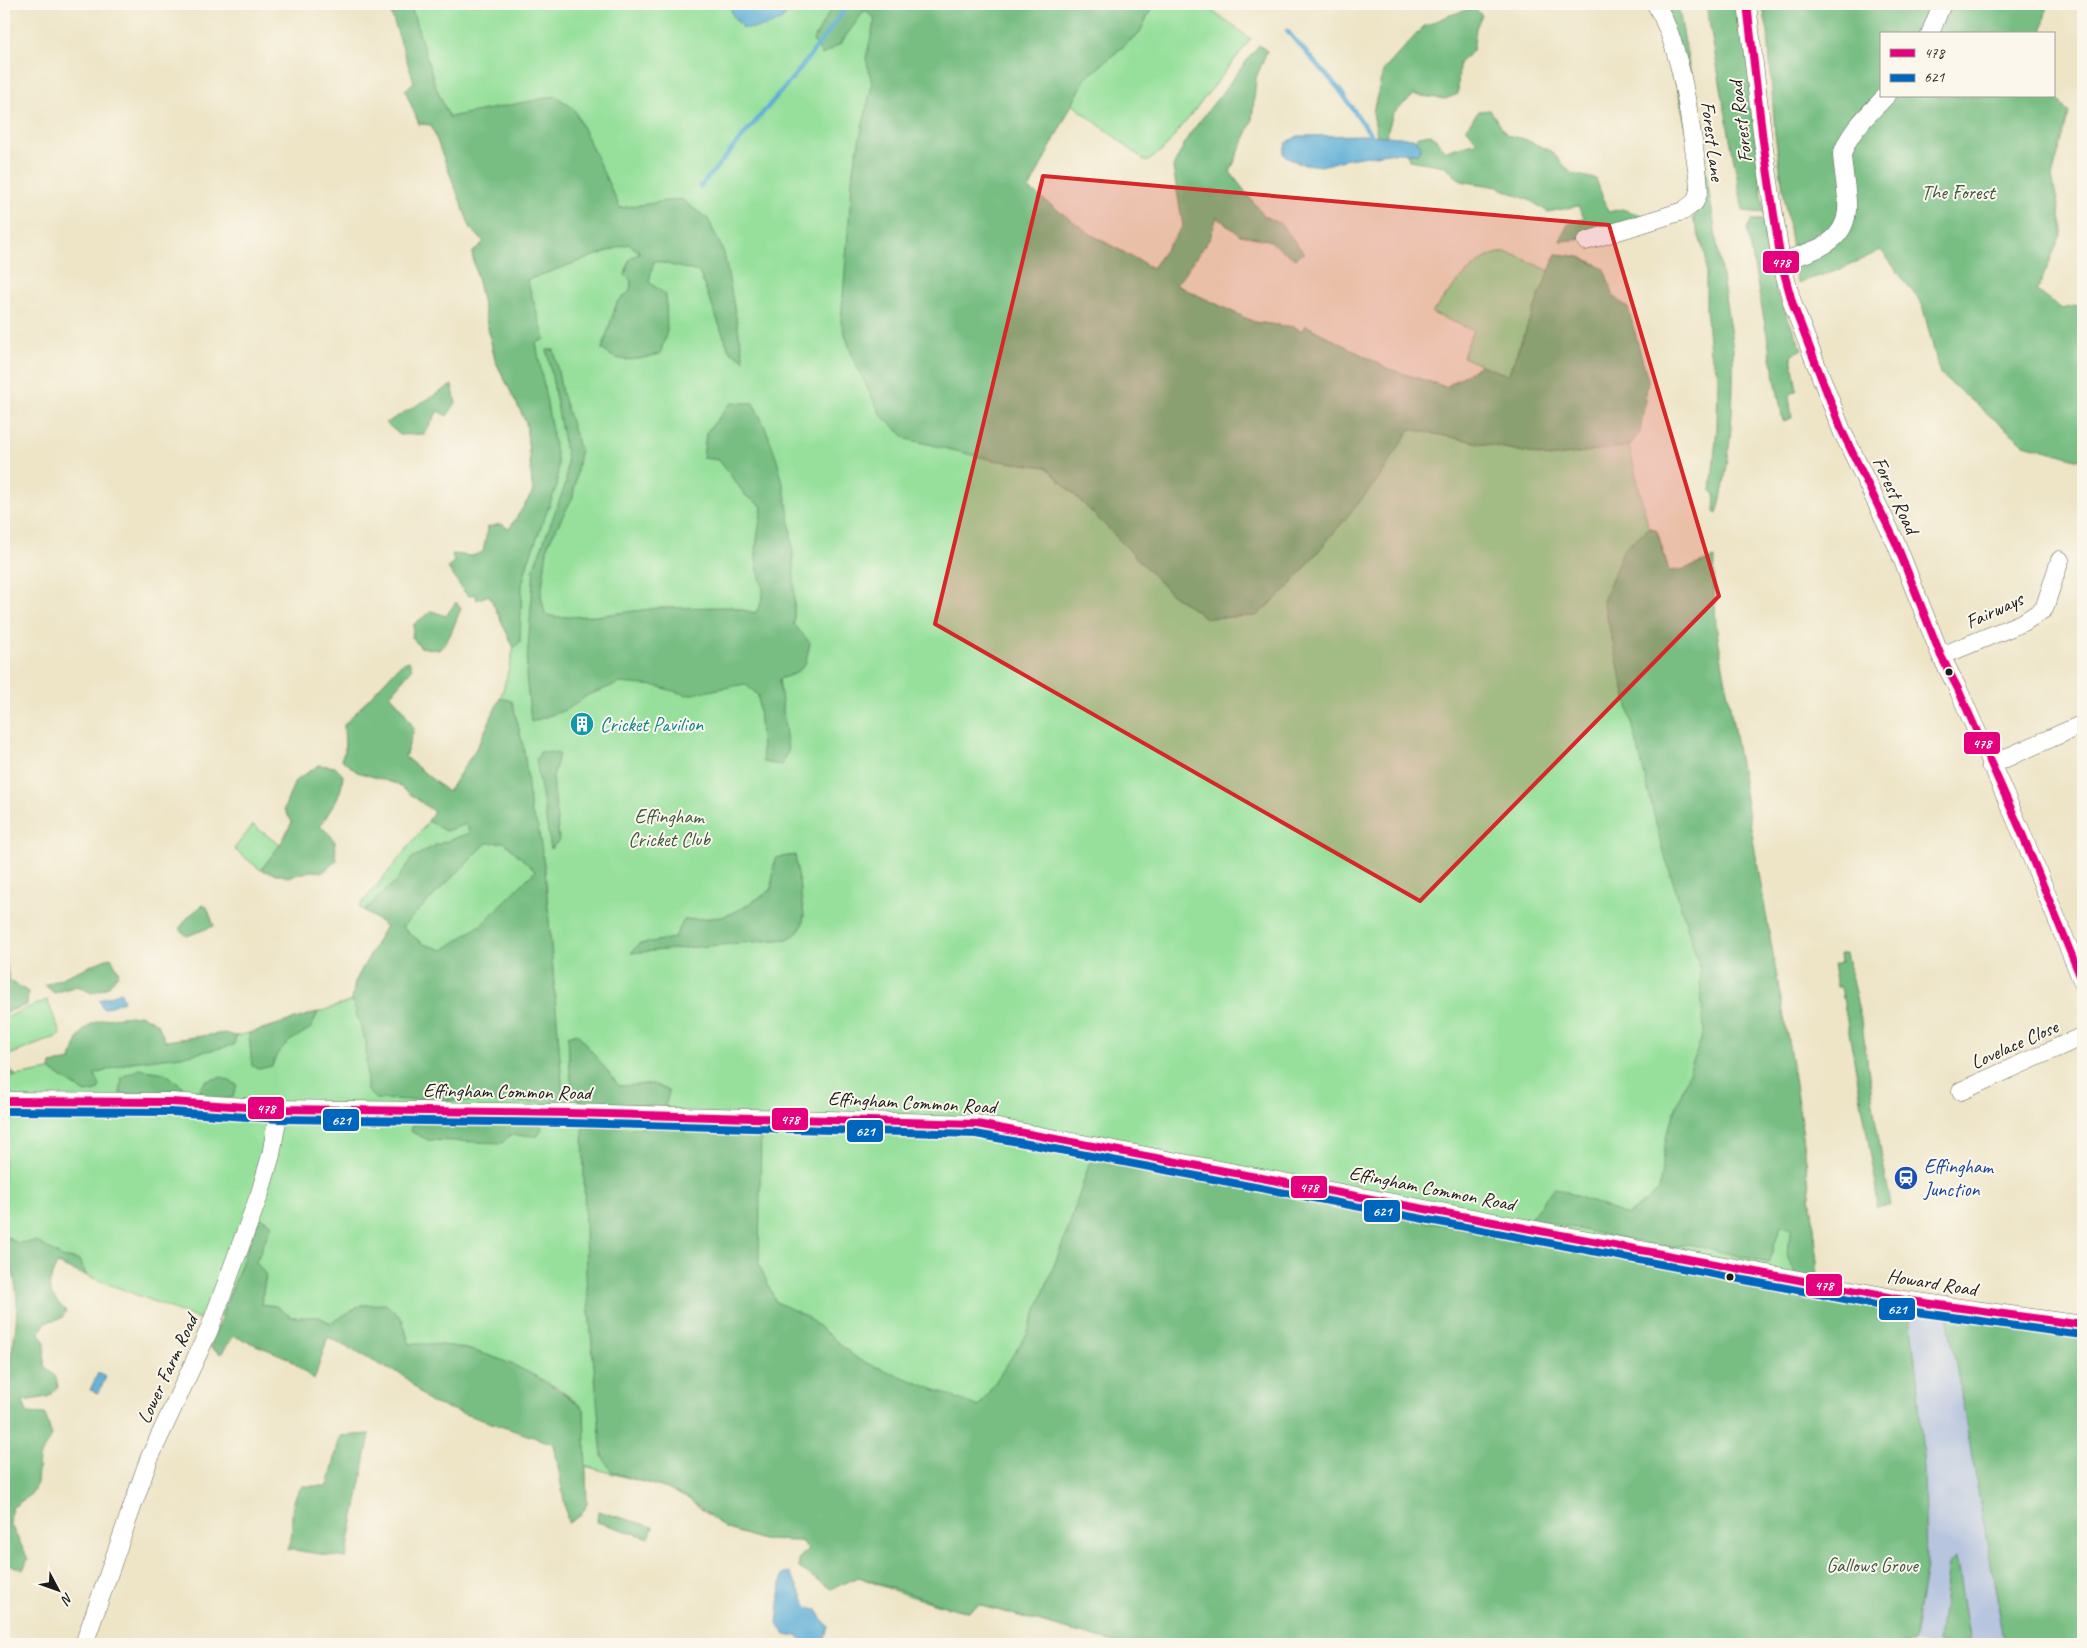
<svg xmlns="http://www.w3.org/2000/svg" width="2087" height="1648" font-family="Caveat,sans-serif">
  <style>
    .industrial { fill: #b7c5de }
    .green { fill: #96e09b; stroke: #597e5c }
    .forest { fill: #78be83; stroke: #4a6d50; fill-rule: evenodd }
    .water { fill: #59acd5; stroke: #3a6478 }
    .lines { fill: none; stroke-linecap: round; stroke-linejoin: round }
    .stream { stroke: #59acd5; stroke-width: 4.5 }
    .minor-casing { stroke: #666258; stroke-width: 19 }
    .minor { stroke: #fff; stroke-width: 18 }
    .bus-1-casing { stroke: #fbf7ec; stroke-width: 11 }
    .bus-2-casing { stroke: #fbf7ec; stroke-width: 11 }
    .bus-1 { stroke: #e5007d; stroke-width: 8 }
    .bus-2 { stroke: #0065bd; stroke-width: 8 }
    .marked { fill: #d62828; fill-opacity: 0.2; stroke: #d62828; stroke-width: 4; stroke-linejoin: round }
    .bus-dot { fill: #1c1c1c; stroke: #fbf7ec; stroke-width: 2 }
    .labels { text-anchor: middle; stroke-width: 4; stroke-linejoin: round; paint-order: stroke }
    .street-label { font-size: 20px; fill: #1c1c1c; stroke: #fbf7ec }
    .park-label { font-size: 20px; fill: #415742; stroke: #fbf7ec }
    .culture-label { font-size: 20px; fill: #0d838f; stroke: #fbf7ec; text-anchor: start }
    .transit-label { font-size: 20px; fill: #164399; stroke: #fbf7ec; text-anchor: start }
    .line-badge { stroke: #fbf7ec; stroke-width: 2 }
    .badge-label { font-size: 14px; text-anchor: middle; font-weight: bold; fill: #fff }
  </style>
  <rect width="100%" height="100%" fill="#fbf7ec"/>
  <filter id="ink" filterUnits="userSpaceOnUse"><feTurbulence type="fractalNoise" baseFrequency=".02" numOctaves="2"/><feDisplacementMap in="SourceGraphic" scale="10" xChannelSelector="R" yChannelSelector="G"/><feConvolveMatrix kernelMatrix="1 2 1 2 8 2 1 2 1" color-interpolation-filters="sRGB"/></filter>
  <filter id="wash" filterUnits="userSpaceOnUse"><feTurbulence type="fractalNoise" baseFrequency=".0096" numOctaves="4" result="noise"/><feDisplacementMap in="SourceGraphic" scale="20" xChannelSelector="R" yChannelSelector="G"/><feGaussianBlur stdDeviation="1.12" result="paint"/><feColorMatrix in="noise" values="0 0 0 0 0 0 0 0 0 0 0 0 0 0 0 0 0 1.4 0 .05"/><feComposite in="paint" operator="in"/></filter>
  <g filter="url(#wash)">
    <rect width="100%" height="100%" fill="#eee5c7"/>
    <path class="industrial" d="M 1909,1308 L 1947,1315 L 2005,1644 L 1913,1644 L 1926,1566 L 1924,1470 L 1917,1377 Z"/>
    <path class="green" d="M 410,4 L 927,4 L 1022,191 L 1092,235 L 1152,268 L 1176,285 L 1254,322 L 1294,327 L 1302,331 L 1305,325 L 1389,369 L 1446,387 L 1481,365 L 1463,357 L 1473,330 L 1432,313 C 1446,296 1481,248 1507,253 C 1521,256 1537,266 1550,271 L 1556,254 L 1580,257 L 1597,264 L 1640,433 L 1629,446 L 1648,526 L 1657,531 L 1669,571 L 1681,570 L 1780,996 L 1803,1136 L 1818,1262 L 1121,1644 L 979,1605 L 968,1611 C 931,1606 823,1570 801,1541 L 763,1540 L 725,1528 L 689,1499 L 668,1489 L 585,1466 L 584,1409 L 557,1387 L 450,1346 L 409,1344 L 402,1319 L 331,1323 L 207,1315 L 199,1319 L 57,1264 L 4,1248 L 4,1066 L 7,1066 L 16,1076 L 236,1036 L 274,1027 L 352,1001 L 355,982 L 386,926 L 359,907 C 412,843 468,778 500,699 C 506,683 509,665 514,648 L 489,595 L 507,533 L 533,492 L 526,422 L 495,360 L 472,253 L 484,242 L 471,229 L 448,117 L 435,85 Z
      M 1153,4 L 1202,4 L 1251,39 L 1164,149 L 1147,162 L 1072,104 L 1085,79 L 1140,32 Z
      M 253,825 L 280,845 L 261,870 L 234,849 Z
      M 47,1000 L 61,1035 L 4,1057 L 4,1018 Z"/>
    <path class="forest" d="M 388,4 L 410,4 L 435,85 L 449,117 L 556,96 L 574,109 L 620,208 L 681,199 L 708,219 L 724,253 L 744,360 L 729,350 L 699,272 L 654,261 L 649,282 L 666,295 L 667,331 L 660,354 C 639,359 620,366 602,349 L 617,302 L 630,291 L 631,281 L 625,275 L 629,260 L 640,252 L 628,244 L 527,280 L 545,339 L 536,343 L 558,464 L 557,485 L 528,562 L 522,585 L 520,642 L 514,648 L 489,595 L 477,600 L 475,594 L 469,596 L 465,593 L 448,568 L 454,561 L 452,554 L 472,556 L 483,552 L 488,527 L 501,524 L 509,529 L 533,492 L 526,422 L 495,360 L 472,253 L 484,242 L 471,229 L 431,125 L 419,124 L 405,90 L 414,82 Z
      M 834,4 L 1153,4 L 1140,32 L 1085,79 L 1029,189 L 1092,235 L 1152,268 L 1183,226 L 1173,167 L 1189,135 L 1259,45 L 1267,51 L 1256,78 L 1252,121 L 1230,172 L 1264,216 L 1281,224 L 1304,253 L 1295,259 L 1268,240 L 1240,235 L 1217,217 L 1210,238 L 1176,285 L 1254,322 L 1294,327 L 1302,331 L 1305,325 L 1389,369 L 1446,387 L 1481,365 L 1508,375 L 1556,254 L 1580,257 L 1604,269 L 1614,296 L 1628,308 L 1648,380 L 1640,433 L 1629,446 L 1549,457 L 1410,429 L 1380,477 L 1288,588 L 1256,616 L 1206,618 L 1170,593 L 1108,528 L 1046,467 L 993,460 L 907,439 L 881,415 L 854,361 L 841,322 L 853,169 L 872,84 L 866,58 L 875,19 L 865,10 L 840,44 L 822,55 L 813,40 Z
      M 1660,4 L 1678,4 L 1694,93 L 1733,349 C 1734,399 1731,465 1717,514 L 1714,512 L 1715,494 L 1711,491 L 1717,428 L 1718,374 L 1710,353 L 1706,308 L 1706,258 L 1693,218 L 1702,204 Z
      M 1706,4 L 1742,4 L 1764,213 L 1743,211 Z
      M 1762,4 L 2047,4 L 2042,34 L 1881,34 L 1881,96 L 2053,96 L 2053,93 L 2069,113 L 2052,177 L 2063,230 L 2037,291 L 2062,309 L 2083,304 L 2083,461 L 2024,444 L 1940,374 L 1922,304 L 1881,250 L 1842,269 L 1797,283 L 1775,134 L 1768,32 Z
      M 1473,8 L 1482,15 L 1476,28 L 1473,51 L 1459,63 L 1458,94 L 1445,99 L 1414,95 L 1393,113 L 1386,137 L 1377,136 L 1373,112 L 1383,71 L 1423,27 L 1450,15 Z
      M 1490,110 L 1507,135 L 1524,139 L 1551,151 L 1572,174 L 1596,179 L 1608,212 L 1622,209 L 1640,215 L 1643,220 L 1573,240 L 1560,241 L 1567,225 L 1584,218 L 1578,206 L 1548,212 L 1531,201 L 1498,187 L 1461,181 L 1445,166 L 1409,160 L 1407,153 L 1418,153 L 1421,145 L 1415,140 L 1418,136 L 1431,134 L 1446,151 L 1477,142 L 1466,128 L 1479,111 Z
      M 1752,220 L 1763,220 L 1777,294 L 1802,349 L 1791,356 L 1797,390 L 1789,396 L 1792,418 L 1783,421 L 1747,228 Z
      M 547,350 L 554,350 L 562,393 L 580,451 L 573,497 L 548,544 L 541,595 L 545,614 L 555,617 L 595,616 L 658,608 L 732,607 L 755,613 C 772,591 757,580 756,557 C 756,540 760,522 762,506 L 746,496 L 719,460 L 703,458 L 706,433 L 731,403 L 753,403 C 790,469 796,550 794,624 L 810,643 L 805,665 L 794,674 L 779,679 L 788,751 L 781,765 L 763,762 L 758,695 L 745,684 L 687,695 L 656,686 L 620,683 L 588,695 L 568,709 L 531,722 L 526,675 L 534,567 L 566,483 L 567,459 Z
      M 452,385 L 456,403 L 447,416 L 438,411 L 424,434 L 400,435 L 386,423 Z
      M 1649,528 L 1657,531 L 1669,571 L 1681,570 L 1715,558 L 1714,587 L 1716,626 L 1790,1052 L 1803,1136 L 1818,1262 L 1816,1275 L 1797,1276 C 1784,1257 1786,1250 1792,1228 L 1781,1226 L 1768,1263 L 1688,1244 L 1668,1248 L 1530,1219 L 1554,1187 L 1628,1216 L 1659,1190 L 1667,1133 L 1704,1031 L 1699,965 L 1660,840 L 1603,601 L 1624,548 Z
      M 456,602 L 461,609 C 454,623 451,640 439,650 L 420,647 L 412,637 L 414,624 L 432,611 L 446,616 Z
      M 409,661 L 412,669 L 390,695 L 402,708 L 414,729 L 405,757 L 448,792 L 479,744 L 500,698 L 512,701 L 524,749 L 531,812 L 538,827 L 545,870 L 563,1095 L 551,1103 L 376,1099 L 367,1091 L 366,1042 L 352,1001 L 355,982 L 386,926 L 364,911 L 396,881 L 412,858 L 436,845 L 469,833 L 467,824 L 445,831 L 428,821 L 434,812 L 397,784 L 357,772 L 341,759 L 345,751 L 344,725 L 401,664 ZM 504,842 L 535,871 L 482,924 L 443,950 L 423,944 L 402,927 L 487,843 Z
      M 541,751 L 559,754 L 553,777 L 559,840 L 551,849 L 536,760 Z
      M 319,765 L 335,767 L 343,775 C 343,795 330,810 320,826 C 332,836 338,840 335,856 L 337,860 L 323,872 L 311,871 L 288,877 L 261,870 L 280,845 L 292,822 L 284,809 L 295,781 Z
      M 795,855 L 804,915 C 803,928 799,934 787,939 L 631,953 L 639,944 L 674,938 L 684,920 L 722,917 L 741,909 L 771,890 L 775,858 Z
      M 203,905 L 207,907 L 214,926 L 187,936 L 179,929 L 189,916 Z
      M 4,947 L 9,980 L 28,992 L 27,1005 L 4,1013 Z
      M 1846,953 L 1862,1025 L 1876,1124 L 1891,1206 L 1876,1207 L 1877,1190 L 1841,987 L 1837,987 L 1833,965 L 1841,963 L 1840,954 Z
      M 111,957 L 119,973 L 108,987 L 92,993 L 77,986 L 54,993 L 45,985 Z
      M 318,1012 L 311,1028 L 290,1041 L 277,1054 L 272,1066 L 259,1069 L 252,1066 L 249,1033 Z
      M 141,1015 L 158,1024 L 165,1041 L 225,1033 L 236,1036 L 234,1045 L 189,1055 L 132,1062 L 95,1074 L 100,1086 L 97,1091 L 86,1093 L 50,1070 L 51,1064 L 71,1060 C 82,1014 101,1020 141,1015 Z
      M 577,1033 L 619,1086 L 653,1084 L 669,1091 L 665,1107 L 581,1104 C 568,1093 569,1052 568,1036 Z
      M 4,1066 L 7,1066 L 16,1076 L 4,1080 Z
      M 139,1069 L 165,1073 L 182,1086 L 181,1097 L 120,1094 L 122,1077 Z
      M 222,1077 L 237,1085 L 233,1097 L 219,1100 L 201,1096 L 200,1088 L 206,1081 Z
      M 417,1118 L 538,1121 L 542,1128 L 538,1136 L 510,1135 L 502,1143 L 428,1140 L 410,1131 Z
      M 583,1127 L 761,1129 L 759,1264 L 776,1302 L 806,1316 L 859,1360 L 979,1407 L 1028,1332 L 1067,1232 L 1091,1158 L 1355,1209 L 1909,1308 L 1917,1377 L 1924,1470 L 1926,1566 L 1913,1644 L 1121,1644 L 979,1605 L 968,1611 L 955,1609 L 859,1577 L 831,1589 L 799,1568 L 799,1558 L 808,1550 L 801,1541 L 763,1540 L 725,1528 L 689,1499 L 668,1489 L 612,1472 L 602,1456 L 586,1278 Z
      M 259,1217 L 272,1224 L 256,1262 L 266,1275 L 261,1304 L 276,1306 L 291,1317 L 319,1317 L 331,1323 L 361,1305 L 386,1304 L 402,1319 L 409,1344 C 423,1344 437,1344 451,1346 C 500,1354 546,1378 584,1409 L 587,1504 L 580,1516 L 568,1523 L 554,1444 L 429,1402 L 402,1374 L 388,1369 L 328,1337 L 314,1380 L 288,1358 L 234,1336 L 221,1354 L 210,1347 Z
      M 4,1235 L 17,1243 L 36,1241 L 62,1257 L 79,1260 L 87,1276 L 57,1264 C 45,1290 47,1291 66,1311 L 62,1318 L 46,1322 L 39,1333 L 45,1343 L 44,1365 L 56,1377 L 58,1387 L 48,1397 L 23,1401 L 27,1413 L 45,1414 L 52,1436 L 39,1458 L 37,1483 L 31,1494 L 12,1508 L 10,1523 L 28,1559 L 23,1570 L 4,1562 C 4,1510 1,1457 4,1405 C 7,1355 29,1309 8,1259 L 4,1259 Z
      M 1947,1315 L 2083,1334 L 2083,1644 L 2005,1644 Z
      M 370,1434 L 346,1558 L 287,1549 C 298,1526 284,1510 302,1486 L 328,1486 L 340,1436 Z
      M 598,1511 L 653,1527 L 649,1538 L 597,1522 Z
      M 1956,1557 L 1970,1644 L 1939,1644 L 1948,1564 Z"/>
    <path class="water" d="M 730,4 L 789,4 C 788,8 787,13 785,16 C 775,27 755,29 742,28 L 732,14 Z
      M 1372,135 L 1413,138 L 1421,145 L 1418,153 L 1388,153 L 1348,159 L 1321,166 L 1298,163 L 1283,154 L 1286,143 L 1298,136 Z
      M 121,992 L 124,1001 L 103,1009 L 99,1000 Z
      M 98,1373 L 106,1377 L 98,1393 L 90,1390 Z
      M 790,1572 L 808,1608 L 817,1610 L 828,1627 L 823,1644 L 809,1644 L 796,1636 L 785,1634 L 777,1624 L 782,1575 Z"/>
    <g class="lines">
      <path class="stream" d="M 1287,31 L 1339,89 L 1373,138
        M 700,187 L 800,69 L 849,4"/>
    </g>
  </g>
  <g filter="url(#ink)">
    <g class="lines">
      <g class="minor-casing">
        <path id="minor" d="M 1747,4 L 1763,141 L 1781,262 L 1793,305 L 1842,431 L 1896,543 L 1941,656 L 1958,689 L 2020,829 L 2083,983
          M 1930,34 L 1942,4
          M 1586,241 L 1683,211 L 1695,202 L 1699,191 C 1699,175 1695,158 1693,141 C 1686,95 1679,45 1656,4
          M 1781,262 C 1814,250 1850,244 1847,201 C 1846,185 1843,170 1842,155 C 1849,131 1869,114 1886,96
          M 1941,656 L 2024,622 L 2044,609 L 2060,560
          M 1990,765 L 2083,724
          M 1961,1091 L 2083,1036
          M 4,1101 L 171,1102 L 279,1109 L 570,1113 L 977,1124 L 1904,1300 L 2083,1325
          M 84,1644 L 149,1459 L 209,1330 L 260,1193 L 271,1155 L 279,1109"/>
      </g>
      <use href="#minor" class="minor"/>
      <g class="bus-1-casing">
        <path id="bus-1" d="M 1747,4 L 1763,141 L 1781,262 L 1793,305 L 1842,431 L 1896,543 L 1941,656 L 1958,689 L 2020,829 L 2083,983
          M 4,1101 L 171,1102 L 279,1109 L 570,1113 L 977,1124 L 1904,1300 L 2083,1325"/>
      </g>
      <g class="bus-2-casing">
        <path id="bus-2" d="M 4,1111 L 171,1112 L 279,1119 L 570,1123 L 976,1134 L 1902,1310 L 2082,1335"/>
      </g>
      <use href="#bus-1" class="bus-1"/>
      <use href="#bus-2" class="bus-2"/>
    </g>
  </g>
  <path class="marked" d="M 1043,176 L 1609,225 L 1719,596 L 1420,901 L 935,624 Z"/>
  <defs>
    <g id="building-disc" transform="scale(1.25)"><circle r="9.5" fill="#0f9aa8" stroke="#fbf7ec"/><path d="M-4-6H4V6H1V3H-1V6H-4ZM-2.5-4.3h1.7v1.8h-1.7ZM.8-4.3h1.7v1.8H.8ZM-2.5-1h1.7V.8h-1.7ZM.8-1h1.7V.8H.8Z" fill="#fff"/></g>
    <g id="station-disc" transform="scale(1.25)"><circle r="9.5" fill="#1a4fb4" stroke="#fbf7ec"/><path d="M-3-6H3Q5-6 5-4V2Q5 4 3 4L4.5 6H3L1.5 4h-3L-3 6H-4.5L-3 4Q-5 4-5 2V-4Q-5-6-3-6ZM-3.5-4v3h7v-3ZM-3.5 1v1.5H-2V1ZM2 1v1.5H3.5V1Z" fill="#fff"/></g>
  </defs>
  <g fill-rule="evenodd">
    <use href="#building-disc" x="582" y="724"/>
    <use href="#station-disc" x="1906" y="1178"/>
  </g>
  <g class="bus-dot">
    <circle cx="1949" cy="672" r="4.5"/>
    <circle cx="1730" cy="1277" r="4.5"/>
  </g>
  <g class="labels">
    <g class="street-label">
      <text transform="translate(1740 122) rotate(-97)" y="7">Forest Road</text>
      <text transform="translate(1713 141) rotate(83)" y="7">Forest Lane</text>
      <text transform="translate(1896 495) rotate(65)" y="7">Forest Road</text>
      <text transform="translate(1994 610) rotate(-25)" y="7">Fairways</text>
      <text transform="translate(2014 1044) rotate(-24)" y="7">Lovelace Close</text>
      <text transform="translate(507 1091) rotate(1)" y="7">Effingham Common Road</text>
      <text transform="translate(912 1102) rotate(3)" y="7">Effingham Common Road</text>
      <text transform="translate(1432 1188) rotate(11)" y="7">Effingham Common Road</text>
      <text transform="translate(1932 1282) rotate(9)" y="7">Howard Road</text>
      <text transform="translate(167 1369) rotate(-65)" y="7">Lower Farm Road</text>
    </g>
    <g class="park-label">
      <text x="1958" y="199">The Forest</text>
      <text x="669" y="823">Effingham<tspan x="669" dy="23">Cricket Club</tspan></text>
      <text x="1872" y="1572">Gallows Grove</text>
    </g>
    <g class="culture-label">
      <text x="600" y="731">Cricket Pavilion</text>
    </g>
    <g class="transit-label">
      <text x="1924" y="1173">Effingham<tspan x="1924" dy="23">Junction</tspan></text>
    </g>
  </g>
  <g class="line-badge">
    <rect x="1762" y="250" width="38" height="24" rx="5" fill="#e5007d"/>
    <rect x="1963" y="731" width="38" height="24" rx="5" fill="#e5007d"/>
    <rect x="247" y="1096" width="38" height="24" rx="5" fill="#e5007d"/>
    <rect x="771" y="1107" width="38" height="24" rx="5" fill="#e5007d"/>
    <rect x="322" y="1108" width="38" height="24" rx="5" fill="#0065bd"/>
    <rect x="846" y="1119" width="38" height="24" rx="5" fill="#0065bd"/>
    <rect x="1290" y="1175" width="38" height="24" rx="5" fill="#e5007d"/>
    <rect x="1363" y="1199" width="38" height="24" rx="5" fill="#0065bd"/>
    <rect x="1805" y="1273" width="38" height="24" rx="5" fill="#e5007d"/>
    <rect x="1878" y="1297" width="38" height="24" rx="5" fill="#0065bd"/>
  </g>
  <g class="badge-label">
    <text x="1781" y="267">478</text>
    <text x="1982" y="748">478</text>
    <text x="266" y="1113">478</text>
    <text x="790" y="1124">478</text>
    <text x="341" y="1125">621</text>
    <text x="865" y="1136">621</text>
    <text x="1309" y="1192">478</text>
    <text x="1382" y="1216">621</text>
    <text x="1824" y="1290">478</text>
    <text x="1897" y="1314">621</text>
  </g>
  <rect width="2087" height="1648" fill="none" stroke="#fbf7ec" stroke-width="20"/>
  <rect x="1880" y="32" width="175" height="65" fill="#fbf7ec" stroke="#a29f99"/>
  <rect x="1890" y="49" width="25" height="8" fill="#e5007d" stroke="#a29f99"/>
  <text x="1924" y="58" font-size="15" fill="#1c1c1c">478</text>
  <rect x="1890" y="74" width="25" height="8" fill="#0065bd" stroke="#a29f99"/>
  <text x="1924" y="82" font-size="15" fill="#1c1c1c">621</text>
  <g transform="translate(58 1590) rotate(131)" stroke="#fbf7ec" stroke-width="4" paint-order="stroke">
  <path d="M0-4L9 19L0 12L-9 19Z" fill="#1c1c1c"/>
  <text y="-8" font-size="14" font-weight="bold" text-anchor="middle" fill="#1c1c1c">N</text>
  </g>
</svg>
